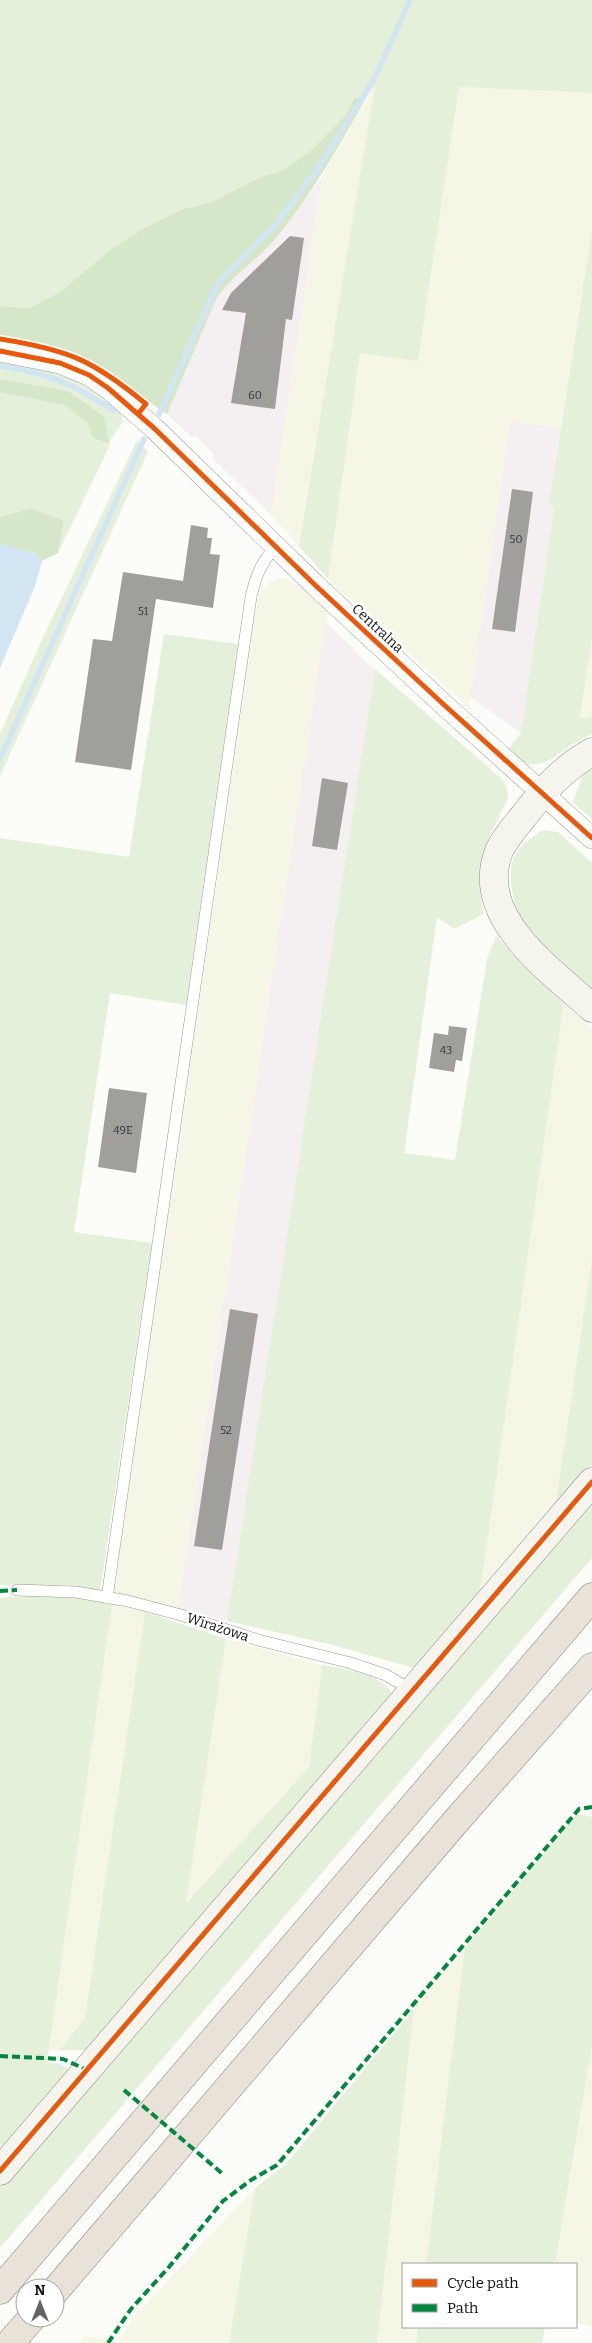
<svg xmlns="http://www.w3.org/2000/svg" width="592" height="2343" font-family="Bitter,serif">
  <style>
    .industrial { fill: #f4f0f2 }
    .farmland { fill: #f6f6e6 }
    .green { fill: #e5f0da }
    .forest { fill: #d6e7c9 }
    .water { fill: #d1e5f3 }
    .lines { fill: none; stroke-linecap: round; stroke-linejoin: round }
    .stream { stroke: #d1e5f3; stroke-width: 5.5 }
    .building { fill: #a09f9c }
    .lane-casing { stroke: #979795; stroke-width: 12 }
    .street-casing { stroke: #979795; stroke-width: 22 }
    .secondary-casing { stroke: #8d8d8c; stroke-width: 29 }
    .highway-casing { stroke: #848482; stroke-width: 29 }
    .lane { stroke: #fffffe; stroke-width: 11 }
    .street { stroke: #fffffe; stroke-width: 21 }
    .secondary { stroke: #f5f4ed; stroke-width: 28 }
    .highway { stroke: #e8e2d9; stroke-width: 28 }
    .quiet { stroke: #00873e; stroke-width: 4; stroke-dasharray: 8 4; stroke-linecap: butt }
    .cycleway-casing { stroke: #fff; stroke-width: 8 }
    .cycleway { stroke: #e8590c; stroke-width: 5 }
    .labels { text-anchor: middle; stroke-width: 5; stroke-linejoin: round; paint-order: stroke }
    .number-label { font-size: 11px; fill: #353434 }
    .street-label { font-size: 14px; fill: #111; stroke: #fff }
  </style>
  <rect width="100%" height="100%" fill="#fcfcf8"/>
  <path class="industrial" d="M 322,177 L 271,515 L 212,458 L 214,455 L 195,435 L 192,438 L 167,414 L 217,299 L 226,284 L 275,239 Z
    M 510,421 L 560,428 L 549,502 L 554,509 L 521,733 L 470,697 Z
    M 325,622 L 353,648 L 352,650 L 375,669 L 227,1621 L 178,1609 Z"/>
  <path class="farmland" d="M 376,84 L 299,546 L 271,515 L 322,177 Z
    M 459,87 L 592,93 L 592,231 L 560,428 L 510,421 L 469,708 L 328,579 L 360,352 L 418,361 Z
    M 280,578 L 293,581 L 327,611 L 178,1609 L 114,1593 L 258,597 L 269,583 Z
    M 592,639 L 592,717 L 580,718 Z
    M 564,1002 L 592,1029 L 592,1259 L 555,1507 L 480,1593 Z
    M 112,1604 L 145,1612 L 85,2017 L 60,2050 L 48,2050 Z
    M 226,1639 L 322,1665 L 309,1767 L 185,1903 Z
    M 465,1948 L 426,2264 L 403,2264 L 403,2327 L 418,2327 L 416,2343 L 377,2343 L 415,2003 Z
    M 592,2047 L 592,2326 L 576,2323 L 576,2264 L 555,2264 Z
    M 255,2188 L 229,2343 L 79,2343 L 85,2336 L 118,2343 L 133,2318 Z"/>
  <path class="green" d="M 0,0 L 412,0 L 404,20 L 413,0 L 592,0 L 592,93 L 459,87 L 418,361 L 360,353 L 328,579 L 299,546 L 375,85 L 364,102 L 355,97 L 345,116 L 308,153 L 281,171 L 260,177 L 212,202 L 183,209 L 144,228 L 111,249 L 60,292 L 29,308 L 0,306 Z
    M 592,231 L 592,639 L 580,718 L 592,717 L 592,734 C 585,738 578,741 571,745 C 549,761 536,774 510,754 L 509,748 L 521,733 L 554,509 L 549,502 Z
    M 0,360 C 39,368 74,375 107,400 C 112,404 121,409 122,416 C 124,428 109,436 109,447 L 58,553 L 64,521 L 31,508 L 0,517 L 0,392 L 65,405 L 87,423 L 93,438 L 108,444 L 104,416 L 68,391 L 0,379 Z
    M 137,440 L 148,452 L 0,776 L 0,734 L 44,635 Z
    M 164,634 L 238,644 L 186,1005 L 110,993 L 74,1232 L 152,1243 L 100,1591 L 69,1585 L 0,1585 L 0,838 L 129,857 Z
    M 375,669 L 502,779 L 507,787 L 508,799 C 486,842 473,864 484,914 L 454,929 L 437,917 L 404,1153 L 455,1160 L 487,959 L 496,936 L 520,962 L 564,1002 L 480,1592 L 421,1670 L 329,1644 L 227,1621 Z
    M 592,769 L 592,819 L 573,802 L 583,773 Z
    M 543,830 L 558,832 L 592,863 L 592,990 C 576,975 528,936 520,919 C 516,910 514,899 512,889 C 507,857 517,847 543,830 Z
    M 592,1259 L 592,1464 L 555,1507 Z
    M 592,1499 L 592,1558 L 0,2248 L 0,2187 Z
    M 63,1593 L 112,1604 L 47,2062 L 60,2064 L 72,2071 L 0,2156 L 0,1598 Z
    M 145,1612 L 226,1639 L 186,1903 L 309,1767 L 322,1665 C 345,1669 375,1672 391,1691 L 390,1698 L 90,2050 L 60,2050 L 85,2017 Z
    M 577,1814 L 592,1817 L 592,2047 L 555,2264 L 426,2264 L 465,1948 Z
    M 414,2009 L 377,2343 L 229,2343 L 255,2188 L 281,2168 L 292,2157 Z
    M 418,2327 L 545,2327 L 542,2343 L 416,2343 Z"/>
  <path class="forest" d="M 355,97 L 364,102 C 337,150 311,195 276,238 C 258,260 233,274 217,298 L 167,414 C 147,402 131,386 112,373 C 78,349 40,342 0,335 L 0,306 L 29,308 L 60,292 L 111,249 L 144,228 L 183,209 L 212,202 L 260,177 L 281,171 L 308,153 L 345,116 Z
    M 0,379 L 68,391 L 104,416 L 109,444 L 93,438 L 87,423 L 65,405 L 0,392 Z
    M 31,508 L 64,521 L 58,553 L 42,561 L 35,553 L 0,544 L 0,517 Z"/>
  <path class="water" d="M 0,544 L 35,553 L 42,561 L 35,586 L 0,668 Z"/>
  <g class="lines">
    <path class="stream" d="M 0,366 C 50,374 72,383 114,411
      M 159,414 L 218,283 L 275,225 L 317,170 L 374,79 L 410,0
      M 0,759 L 144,439"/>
  </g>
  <path class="building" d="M 290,236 L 304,238 L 292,320 L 286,319 L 275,409 L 231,403 L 246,313 L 222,310 L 231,293 Z
    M 512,489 L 533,492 L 515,632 L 492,629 Z
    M 191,525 L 208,528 L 207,538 L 212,538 L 210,554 L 220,555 L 213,608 L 156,599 L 131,770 L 75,762 L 93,639 L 112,641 L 123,572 L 183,581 Z
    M 322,778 L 348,783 L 337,850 L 312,846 Z
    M 449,1026 L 467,1028 L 462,1061 L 456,1060 L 454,1072 L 429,1068 L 434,1033 L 448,1035 Z
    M 109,1088 L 147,1093 L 136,1173 L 98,1167 Z
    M 230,1309 L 258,1314 L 222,1550 L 194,1546 Z"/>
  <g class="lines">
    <g class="lane-casing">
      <path id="lane" d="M 17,1590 L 76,1592 L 128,1601 L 181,1615 L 258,1640 L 351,1663 L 386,1675 L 413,1691
        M 107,1598 L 251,597 C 256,575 261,563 276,546"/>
    </g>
    <g class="street-casing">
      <path id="street" d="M 0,351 L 60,363 L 89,375 L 108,388 L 155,429 L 314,584 L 442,703 L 592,838"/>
    </g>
    <g class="secondary-casing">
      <path id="secondary" d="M 592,752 C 563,768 543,791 523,817 C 514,828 505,838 499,851 C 473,918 550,969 592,1008
        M 0,2171 L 592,1482"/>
    </g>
    <g class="highway-casing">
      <path id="highway" d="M 0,2290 L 592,1597
        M 55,2291 L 457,1820 L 592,1667
        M 10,2343 L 32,2318"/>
    </g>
    <use href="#lane" class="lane"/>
    <use href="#street" class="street"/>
    <use href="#secondary" class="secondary"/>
    <use href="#highway" class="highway"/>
    <path class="quiet" d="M 0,1591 L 17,1590
      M 0,2056 L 63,2059 L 87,2070
      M 124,2090 L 224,2175
      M 108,2343 L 131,2309 L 169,2267 L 223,2201 L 251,2180 L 277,2165 L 579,1809 L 592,1807"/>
    <g class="cycleway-casing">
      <path id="cycleway" d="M 0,339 C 69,350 93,360 146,404 L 138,414
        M 0,351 L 60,363 L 89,375 L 108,388 L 155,429 L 314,584 L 442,703 L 592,838
        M 0,2171 L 592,1482"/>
    </g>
    <use href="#cycleway" class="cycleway"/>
  </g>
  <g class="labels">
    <g class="number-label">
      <text x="255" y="399">60</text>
      <text x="516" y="543">50</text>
      <text x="143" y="615">51</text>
      <text x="446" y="1054">43</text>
      <text x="123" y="1134">49E</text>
      <text x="226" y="1434">52</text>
    </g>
    <g class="street-label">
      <text transform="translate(378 628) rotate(43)" y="5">Centralna</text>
      <text transform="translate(218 1627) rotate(18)" y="5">Wirażowa</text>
    </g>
  </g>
  <rect x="402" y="2263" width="175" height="65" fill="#ffffff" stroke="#a0a0a0"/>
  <rect x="412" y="2279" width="25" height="8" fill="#e8590c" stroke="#a0a0a0"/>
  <text x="447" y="2288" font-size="15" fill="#111111">Cycle path</text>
  <rect x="412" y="2304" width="25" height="8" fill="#00873e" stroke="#a0a0a0"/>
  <text x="447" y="2313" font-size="15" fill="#111111">Path</text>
  <g transform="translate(40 2303)"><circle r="24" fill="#ffffff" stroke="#a0a0a0"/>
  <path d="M0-4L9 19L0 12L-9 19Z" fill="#636362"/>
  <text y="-8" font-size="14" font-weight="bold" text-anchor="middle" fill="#111111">N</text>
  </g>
</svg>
